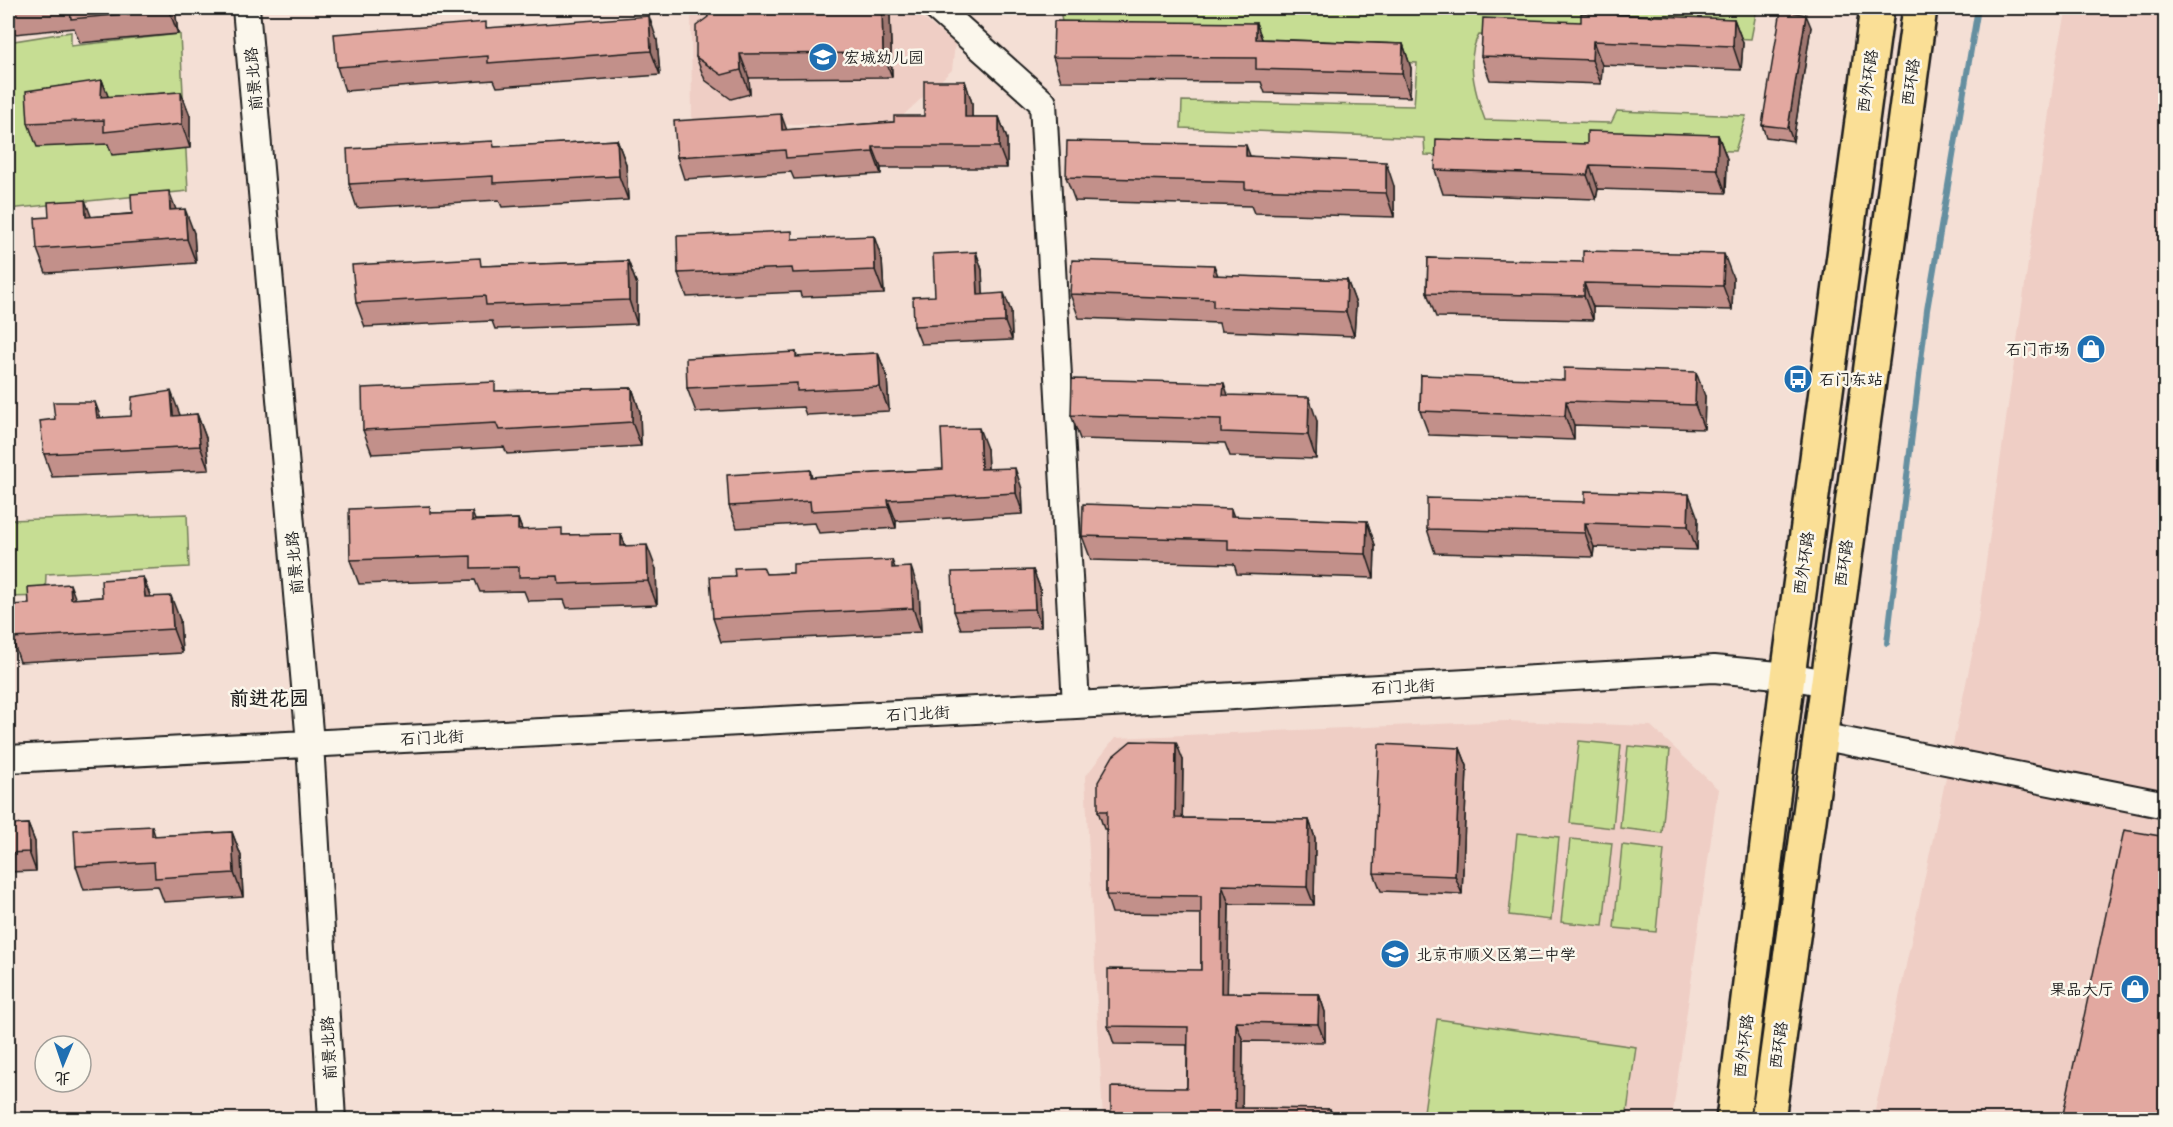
<svg xmlns="http://www.w3.org/2000/svg" width="2173" height="1127" font-family="Mali,'LXGW WenKai TC',sans-serif">
  <style>
    .built { fill: #efcec5 }
    .green { fill: #c6dd93; stroke: #717c58; stroke-width: 1.5 }
    .lines { fill: none; stroke-linecap: round; stroke-linejoin: round }
    .stream { stroke: #658fa0; stroke-width: 6 }
    .minor-casing { stroke: #1c1c1c; stroke-width: 30 }
    .major-casing { stroke: #1c1c1c; stroke-width: 38 }
    .minor { stroke: #fbf7ec; stroke-width: 26 }
    .major { stroke: #fadf96; stroke-width: 33 }
    .wall { fill: #c2908a; stroke: #1c1c1c; stroke-width: 1.5 }
    .shaded-wall { fill: #9e7670; stroke: #1c1c1c; stroke-width: 1.5 }
    .building { fill: #e2a8a0; stroke: #1c1c1c; stroke-width: 1.5 }
    .labels { text-anchor: middle; stroke-width: 5; stroke-linejoin: round; paint-order: stroke }
    .poi-label { font-size: 16px; fill: #1c1c1c; stroke: #fbf7ec; text-anchor: start }
    .street-label { font-size: 16px; fill: #1c1c1c; stroke: #fbf7ec }
    .quarter-label { font-size: 20px; font-weight: bold; fill: #1c1c1c; stroke: #fbf7ec }
  </style>
  <rect width="100%" height="100%" fill="#f4dfd5"/>
  <filter id="ink" filterUnits="userSpaceOnUse"><feTurbulence type="fractalNoise" baseFrequency=".0167" numOctaves="2"/><feDisplacementMap in="SourceGraphic" scale="12" xChannelSelector="R" yChannelSelector="G"/><feConvolveMatrix kernelMatrix="1 2 1 2 8 2 1 2 1" color-interpolation-filters="sRGB"/></filter>
  <g filter="url(#ink)">
    <path class="built" d="M 691,8 L 918,8 L 919,15 L 955,44 L 952,70 L 896,122 L 692,127 Z
      M 2067,8 L 2165,8 L 2165,1119 L 1873,1120 L 1975,641 L 2057,56 Z
      M 1507,721 L 1651,726 L 1718,789 L 1672,1119 L 1103,1119 L 1085,777 L 1115,738 Z"/>
    <path class="green" d="M 1060,8 L 1757,8 L 1751,39 L 1568,31 L 1564,39 L 1479,35 C 1464,58 1476,96 1485,120 L 1611,123 L 1617,111 L 1746,116 L 1735,151 L 1592,148 L 1587,160 L 1425,155 L 1424,138 L 1181,128 L 1182,101 L 1414,106 L 1417,63 L 1266,55 L 1064,37 Z
      M 71,32 L 71,46 L 180,34 L 188,191 L 8,209 L 8,42 Z
      M 8,398 L 11,398 L 10,520 L 187,514 L 189,567 L 46,574 L 45,596 L 8,597 Z
      M 1579,741 L 1621,745 L 1613,828 L 1570,823 Z
      M 1628,746 L 1670,750 L 1662,833 L 1620,828 Z
      M 1517,833 L 1559,837 L 1551,920 L 1509,915 Z
      M 1570,839 L 1612,843 L 1603,926 L 1561,922 Z
      M 1622,845 L 1664,850 L 1656,932 L 1614,928 Z
      M 1437,1019 L 1636,1047 L 1626,1119 L 1423,1119 Z"/>
    <g class="lines">
      <path class="stream" d="M 1887,643 L 1927,310 L 1978,8"/>
      <g class="minor-casing">
        <path id="minor" d="M 246,8 L 310,743 L 332,1120
          M 937,8 L 1043,103 L 1076,705
          M 1820,736 L 2166,805
          M 8,759 L 1076,705 L 1714,669 L 1788,676 L 1827,683"/>
      </g>
      <g class="major-casing">
        <path id="major" d="M 1733,1120 L 1788,676 L 1877,8
          M 1768,1120 L 1920,8"/>
      </g>
      <use href="#minor" class="minor"/>
      <use href="#major" class="major"/>
    </g>
    <path class="wall" d="M 8,8 L 175,8 L 178,34 L 80,43 L 74,28 L 15,34 L 8,12 Z
      M 707,8 L 887,8 L 890,16 L 892,77 L 749,78 L 750,94 L 731,99 L 705,80 L 696,57 L 708,17 Z
      M 1734,19 L 1743,43 L 1741,70 L 1602,65 L 1601,84 L 1490,80 L 1481,56 L 1581,22 Z
      M 1256,23 L 1262,39 L 1403,44 L 1411,68 L 1410,97 L 1265,93 L 1261,82 L 1061,81 L 1053,57 Z
      M 1811,27 L 1793,141 L 1766,137 L 1762,125 Z
      M 488,28 L 657,40 L 660,75 L 497,87 L 494,80 L 345,91 L 337,67 Z
      M 102,80 L 108,97 L 181,92 L 190,116 L 190,148 L 112,155 L 108,144 L 37,147 L 28,123 Z
      M 965,81 L 972,103 L 972,117 L 999,117 L 1007,139 L 1007,168 L 881,168 L 881,174 L 794,179 L 791,172 L 684,179 L 677,157 L 787,130 L 894,122 L 924,116 Z
      M 1718,135 L 1727,159 L 1726,193 L 1598,189 L 1596,199 L 1443,194 L 1435,170 L 1587,144 Z
      M 617,140 L 626,164 L 628,200 L 502,207 L 499,200 L 357,208 L 349,184 L 495,147 Z
      M 1250,156 L 1394,186 L 1394,217 L 1254,213 L 1251,206 L 1075,201 L 1066,177 Z
      M 176,210 L 194,233 L 196,263 L 46,273 L 37,249 L 91,217 Z
      M 795,239 L 882,260 L 884,294 L 801,297 L 800,292 L 687,297 L 678,273 Z
      M 976,252 L 982,270 L 983,294 L 1011,311 L 1012,340 L 921,344 L 914,326 L 935,296 Z
      M 1428,258 L 1733,278 L 1732,310 L 1593,307 L 1593,320 L 1436,317 L 1427,293 Z
      M 628,261 L 637,285 L 637,324 L 495,329 L 492,321 L 365,327 L 356,303 L 483,266 Z
      M 1218,276 L 1347,280 L 1356,304 L 1354,336 L 1221,331 L 1219,323 L 1079,318 L 1070,294 Z
      M 796,352 L 797,357 L 878,353 L 887,377 L 889,411 L 806,415 L 803,407 L 696,412 L 687,388 Z
      M 1421,375 L 1705,396 L 1704,429 L 1574,425 L 1574,440 L 1429,435 L 1420,411 Z
      M 632,388 L 640,412 L 641,446 L 507,454 L 504,447 L 372,454 L 363,430 L 499,391 Z
      M 1228,396 L 1317,421 L 1316,459 L 1230,456 L 1225,443 L 1080,439 L 1071,415 Z
      M 197,414 L 206,438 L 209,470 L 52,477 L 44,454 L 55,419 L 180,416 Z
      M 987,449 L 988,469 L 1022,489 L 1023,514 L 896,521 L 896,528 L 819,533 L 815,523 L 737,528 L 729,506 L 810,470 L 812,477 L 943,469 Z
      M 1231,509 L 1234,517 L 1367,521 L 1375,545 L 1374,578 L 1237,574 L 1234,564 L 1091,560 L 1082,536 Z
      M 472,512 L 475,520 L 518,519 L 522,530 L 565,535 L 621,534 L 625,546 L 656,569 L 657,605 L 567,608 L 564,600 L 528,601 L 524,591 L 480,592 L 475,580 L 359,584 L 350,560 L 433,513 Z
      M 1698,518 L 1697,550 L 1594,547 L 1593,557 L 1435,553 L 1427,529 Z
      M 892,560 L 895,568 L 919,591 L 921,632 L 721,642 L 713,618 L 766,574 L 793,573 Z
      M 1033,570 L 1040,588 L 1041,627 L 961,629 L 954,611 Z
      M 143,577 L 151,597 L 180,620 L 182,653 L 20,662 L 12,638 L 75,599 L 102,597 Z
      M 1460,748 L 1467,766 L 1462,894 L 1381,891 L 1374,873 Z
      M 1183,760 L 1182,818 L 1309,820 L 1315,838 L 1314,905 L 1229,904 L 1227,993 L 1319,994 L 1325,1012 L 1325,1042 L 1243,1041 L 1242,1108 L 1330,1109 L 1334,1119 L 1111,1119 L 1187,1088 L 1187,1045 L 1114,1044 L 1108,1026 L 1201,970 L 1201,914 L 1112,913 L 1106,895 L 1106,829 L 1104,829 L 1098,811 Z
      M 8,795 L 12,809 L 13,825 L 28,824 L 35,842 L 36,871 L 8,872 Z
      M 152,826 L 155,836 L 232,832 L 241,856 L 243,897 L 164,902 L 158,886 L 84,890 L 76,866 Z"/>
    <path class="shaded-wall" d="M 169,8 L 175,8 L 178,34 L 169,10 Z
      M 882,8 L 887,8 L 890,16 L 892,77 L 883,53 Z
      M 1806,15 L 1811,27 L 1793,141 L 1788,128 Z
      M 649,16 L 657,40 L 660,75 L 651,51 Z
      M 1734,19 L 1743,43 L 1741,70 L 1733,46 Z
      M 1256,23 L 1265,47 L 1256,39 Z
      M 1593,41 L 1602,65 L 1601,84 L 1592,60 Z
      M 1403,44 L 1411,68 L 1410,97 L 1402,73 Z
      M 740,54 L 749,78 L 750,94 L 741,70 Z
      M 102,80 L 111,104 L 101,97 Z
      M 965,81 L 972,103 L 972,139 L 965,117 Z
      M 181,92 L 190,116 L 190,148 L 182,124 Z
      M 781,114 L 789,136 L 782,130 Z
      M 999,117 L 1007,139 L 1007,168 L 999,147 Z
      M 1718,135 L 1727,159 L 1726,193 L 1717,169 Z
      M 617,140 L 626,164 L 628,200 L 619,176 Z
      M 1246,145 L 1255,169 L 1246,156 Z
      M 873,147 L 881,168 L 881,174 L 873,152 Z
      M 1386,162 L 1394,186 L 1394,217 L 1386,193 Z
      M 1590,165 L 1598,189 L 1596,199 L 1587,175 Z
      M 169,191 L 178,215 L 170,210 Z
      M 85,200 L 94,224 L 86,217 Z
      M 185,209 L 194,233 L 196,263 L 187,239 Z
      M 874,236 L 882,260 L 884,294 L 875,270 Z
      M 976,252 L 982,270 L 984,313 L 978,295 Z
      M 1724,254 L 1733,278 L 1732,310 L 1723,286 Z
      M 628,261 L 637,285 L 637,324 L 629,300 Z
      M 1214,265 L 1223,289 L 1213,275 Z
      M 1347,280 L 1356,304 L 1354,336 L 1346,312 Z
      M 1584,283 L 1593,307 L 1593,320 L 1584,296 Z
      M 1004,293 L 1011,311 L 1012,340 L 1005,322 Z
      M 878,353 L 887,377 L 889,411 L 880,387 Z
      M 1696,372 L 1705,396 L 1704,429 L 1695,405 Z
      M 1224,383 L 1232,407 L 1223,395 Z
      M 632,388 L 640,412 L 641,446 L 632,422 Z
      M 171,391 L 180,415 L 182,440 L 173,416 Z
      M 1309,397 L 1317,421 L 1316,459 L 1308,435 Z
      M 1566,401 L 1574,425 L 1574,440 L 1565,416 Z
      M 95,402 L 104,426 L 97,418 Z
      M 197,414 L 206,438 L 209,470 L 200,446 Z
      M 979,428 L 987,449 L 989,491 L 981,469 Z
      M 1015,468 L 1022,489 L 1023,514 L 1016,493 Z
      M 1689,494 L 1698,518 L 1697,550 L 1688,526 Z
      M 888,500 L 896,521 L 896,528 L 889,507 Z
      M 518,519 L 527,543 L 518,530 Z
      M 1367,521 L 1375,545 L 1374,578 L 1366,554 Z
      M 1585,523 L 1594,547 L 1593,557 L 1585,533 Z
      M 621,534 L 630,558 L 621,546 Z
      M 647,545 L 656,569 L 657,605 L 648,581 Z
      M 911,567 L 919,591 L 921,632 L 913,608 Z
      M 1033,570 L 1040,588 L 1041,627 L 1035,609 Z
      M 143,577 L 152,601 L 145,597 Z
      M 70,584 L 79,608 L 71,599 Z
      M 171,596 L 180,620 L 182,653 L 173,629 Z
      M 1176,742 L 1183,760 L 1182,836 L 1175,818 Z
      M 1460,748 L 1467,766 L 1462,894 L 1455,876 Z
      M 8,795 L 12,809 L 14,843 L 8,826 Z
      M 1309,820 L 1315,838 L 1314,905 L 1307,887 Z
      M 28,824 L 35,842 L 36,871 L 29,852 Z
      M 232,832 L 241,856 L 243,897 L 234,873 Z
      M 1222,885 L 1229,904 L 1227,1011 L 1221,993 Z
      M 1319,994 L 1325,1012 L 1325,1042 L 1318,1024 Z
      M 1236,1022 L 1243,1041 L 1242,1119 L 1235,1108 Z
      M 1330,1109 L 1334,1119 L 1330,1119 Z"/>
    <path class="building" d="M 8,8 L 31,8 L 8,10 Z
      M 70,8 L 169,8 L 169,10 L 71,19 Z
      M 707,8 L 882,8 L 883,53 L 740,54 L 741,70 L 722,75 L 696,57 L 696,26 L 708,17 Z
      M 1781,10 L 1806,15 L 1788,128 L 1762,125 Z
      M 1581,13 L 1734,19 L 1733,46 L 1593,41 L 1592,60 L 1481,56 L 1483,18 L 1581,22 Z
      M 649,16 L 651,51 L 488,63 L 488,56 L 337,67 L 334,34 L 486,22 L 486,28 Z
      M 1054,21 L 1256,23 L 1256,39 L 1403,44 L 1402,73 L 1256,69 L 1256,58 L 1053,57 Z
      M 102,80 L 101,97 L 181,92 L 182,124 L 104,132 L 104,120 L 28,123 L 26,91 Z
      M 924,81 L 965,81 L 965,117 L 999,117 L 999,147 L 873,147 L 873,152 L 786,158 L 785,150 L 677,157 L 674,121 L 781,114 L 782,130 L 894,122 L 894,116 L 924,116 Z
      M 1587,131 L 1718,135 L 1717,169 L 1590,165 L 1587,175 L 1435,170 L 1436,139 L 1587,144 Z
      M 617,140 L 619,176 L 493,183 L 493,176 L 349,184 L 347,149 L 493,141 L 494,147 Z
      M 1067,141 L 1246,145 L 1246,156 L 1386,162 L 1386,193 L 1245,189 L 1245,182 L 1066,177 Z
      M 169,191 L 170,210 L 185,209 L 187,239 L 37,249 L 35,218 L 49,217 L 48,202 L 85,200 L 86,217 L 132,214 L 131,194 Z
      M 792,231 L 792,239 L 874,236 L 875,270 L 793,273 L 792,268 L 678,273 L 677,236 Z
      M 1583,251 L 1724,254 L 1723,286 L 1584,283 L 1584,296 L 1427,293 L 1428,258 L 1583,262 Z
      M 976,252 L 978,295 L 1004,293 L 1005,322 L 914,326 L 913,297 L 935,296 L 933,254 Z
      M 480,258 L 481,266 L 628,261 L 629,300 L 486,305 L 485,296 L 356,303 L 352,265 Z
      M 1072,260 L 1214,265 L 1213,275 L 1347,280 L 1346,312 L 1213,307 L 1213,299 L 1070,294 Z
      M 796,352 L 796,357 L 878,353 L 880,387 L 797,391 L 797,383 L 687,388 L 686,358 Z
      M 1564,368 L 1696,372 L 1695,405 L 1566,401 L 1565,416 L 1420,411 L 1421,375 L 1564,380 Z
      M 1072,379 L 1224,383 L 1223,395 L 1309,397 L 1308,435 L 1221,432 L 1221,419 L 1071,415 Z
      M 495,382 L 495,391 L 632,388 L 632,422 L 499,430 L 496,423 L 363,430 L 362,388 Z
      M 171,391 L 173,416 L 197,414 L 200,446 L 44,454 L 40,421 L 55,419 L 53,402 L 95,402 L 97,418 L 131,416 L 132,397 Z
      M 979,428 L 981,469 L 1015,468 L 1016,493 L 888,500 L 889,507 L 811,511 L 810,501 L 729,506 L 727,475 L 810,470 L 810,477 L 943,469 L 941,429 Z
      M 1585,491 L 1689,494 L 1688,526 L 1585,523 L 1585,533 L 1427,529 L 1427,498 L 1585,502 Z
      M 1083,504 L 1231,509 L 1231,516 L 1367,521 L 1366,554 L 1228,550 L 1228,540 L 1082,536 Z
      M 430,506 L 430,513 L 472,512 L 472,521 L 518,519 L 518,530 L 562,528 L 562,535 L 621,534 L 621,546 L 647,545 L 648,581 L 559,584 L 558,576 L 519,577 L 519,567 L 471,568 L 471,556 L 350,560 L 349,509 Z
      M 892,560 L 892,568 L 911,567 L 913,608 L 713,618 L 710,577 L 735,576 L 734,568 L 763,567 L 766,574 L 793,573 L 793,564 Z
      M 1033,570 L 1035,609 L 954,611 L 952,572 Z
      M 143,577 L 145,597 L 171,596 L 173,629 L 12,638 L 10,605 L 29,604 L 28,587 L 70,584 L 71,599 L 102,597 L 101,580 Z
      M 1131,741 L 1176,742 L 1175,818 L 1309,820 L 1307,887 L 1222,885 L 1221,993 L 1319,994 L 1318,1024 L 1236,1022 L 1235,1108 L 1330,1109 L 1330,1119 L 1111,1119 L 1111,1087 L 1187,1088 L 1188,1027 L 1108,1026 L 1108,969 L 1201,970 L 1201,896 L 1106,895 L 1107,811 L 1098,811 L 1098,782 L 1113,756 Z
      M 1379,744 L 1460,748 L 1455,876 L 1374,873 Z
      M 28,824 L 29,852 L 8,853 L 8,825 Z
      M 152,826 L 152,836 L 232,832 L 234,873 L 155,878 L 154,862 L 76,866 L 74,830 Z
      M 2124,830 L 2166,837 L 2166,1119 L 2062,1119 Z"/>
  </g>
  <defs>
    <g id="school-disc" transform="scale(1.5)"><circle r="9.5" fill="#1f6fb2" stroke="#fbf7ec"/><path d="M0-5L7-2L0 1L-7-2ZM-4 1L0 2.5L4 1V4Q0 6-4 4Z" fill="#fff"/></g>
    <g id="shop-disc" transform="scale(1.5)"><circle r="9.5" fill="#1f6fb2" stroke="#fbf7ec"/><path d="M-5-2.5h2.3a2.7 3.5 0 0 1 5.4 0H5L5.5 6h-11ZM-1.5-2.5h3a1.5 2.3 0 0 0-3 0Z" fill="#fff"/></g>
    <g id="bus-disc" transform="scale(1.5)"><circle r="9.5" fill="#1f6fb2" stroke="#fbf7ec"/><path d="M-5-6H5V4H4V6H2V4H-2V6H-4V4H-5ZM-3.5-4V0h7V-4ZM-3.5 1.2v1.5H-2V1.2ZM2 1.2v1.5H3.5V1.2Z" fill="#fff"/></g>
  </defs>
  <g fill-rule="evenodd">
    <use href="#school-disc" x="823" y="57"/>
    <use href="#shop-disc" x="2091" y="349"/>
    <use href="#bus-disc" x="1798" y="379"/>
    <use href="#school-disc" x="1395" y="954"/>
    <use href="#shop-disc" x="2135" y="989"/>
  </g>
  <g class="labels">
    <g class="poi-label">
      <text x="844" y="63">宏城幼儿园</text>
      <text x="2070" y="355" text-anchor="end">石门市场</text>
      <text x="1819" y="385">石门东站</text>
      <text x="1416" y="960">北京市顺义区第二中学</text>
      <text x="2114" y="995" text-anchor="end">果品大厅</text>
    </g>
    <g class="street-label">
      <text transform="translate(253 79) rotate(-95)" y="6">前景北路</text>
      <text transform="translate(1867 81) rotate(-82)" y="6">西外环路</text>
      <text transform="translate(1910 82) rotate(-82)" y="6">西环路</text>
      <text transform="translate(294 563) rotate(-95)" y="6">前景北路</text>
      <text transform="translate(1803 563) rotate(-82)" y="6">西外环路</text>
      <text transform="translate(1843 563) rotate(-82)" y="6">西环路</text>
      <text transform="translate(1403 686) rotate(-3)" y="6">石门北街</text>
      <text transform="translate(918 713) rotate(-3)" y="6">石门北街</text>
      <text transform="translate(432 737) rotate(-3)" y="6">石门北街</text>
      <text transform="translate(1778 1045) rotate(-82)" y="6">西环路</text>
      <text transform="translate(1743 1046) rotate(-83)" y="6">西外环路</text>
      <text transform="translate(328 1048) rotate(-93)" y="6">前景北路</text>
    </g>
    <g class="quarter-label">
      <text x="269" y="705">前进花园</text>
    </g>
  </g>
  <rect width="2173" height="1127" fill="none" stroke="#fbf7ec" stroke-width="30"/>
  <rect x="15" y="15" width="2143" height="1097" fill="none" stroke="#1c1c1c" stroke-width="2" filter="url(#ink)"/>
  <g transform="translate(63 1064) rotate(182)"><circle r="28" fill="#fbf7ec" stroke="#a29f99" stroke-width="1.5"/>
  <path d="M0-4.5L10 22L0 15L-10 22Z" fill="#1f6fb2"/>
  <text y="-9" font-size="16" font-weight="bold" text-anchor="middle" fill="#1c1c1c">北</text>
  </g>
</svg>
